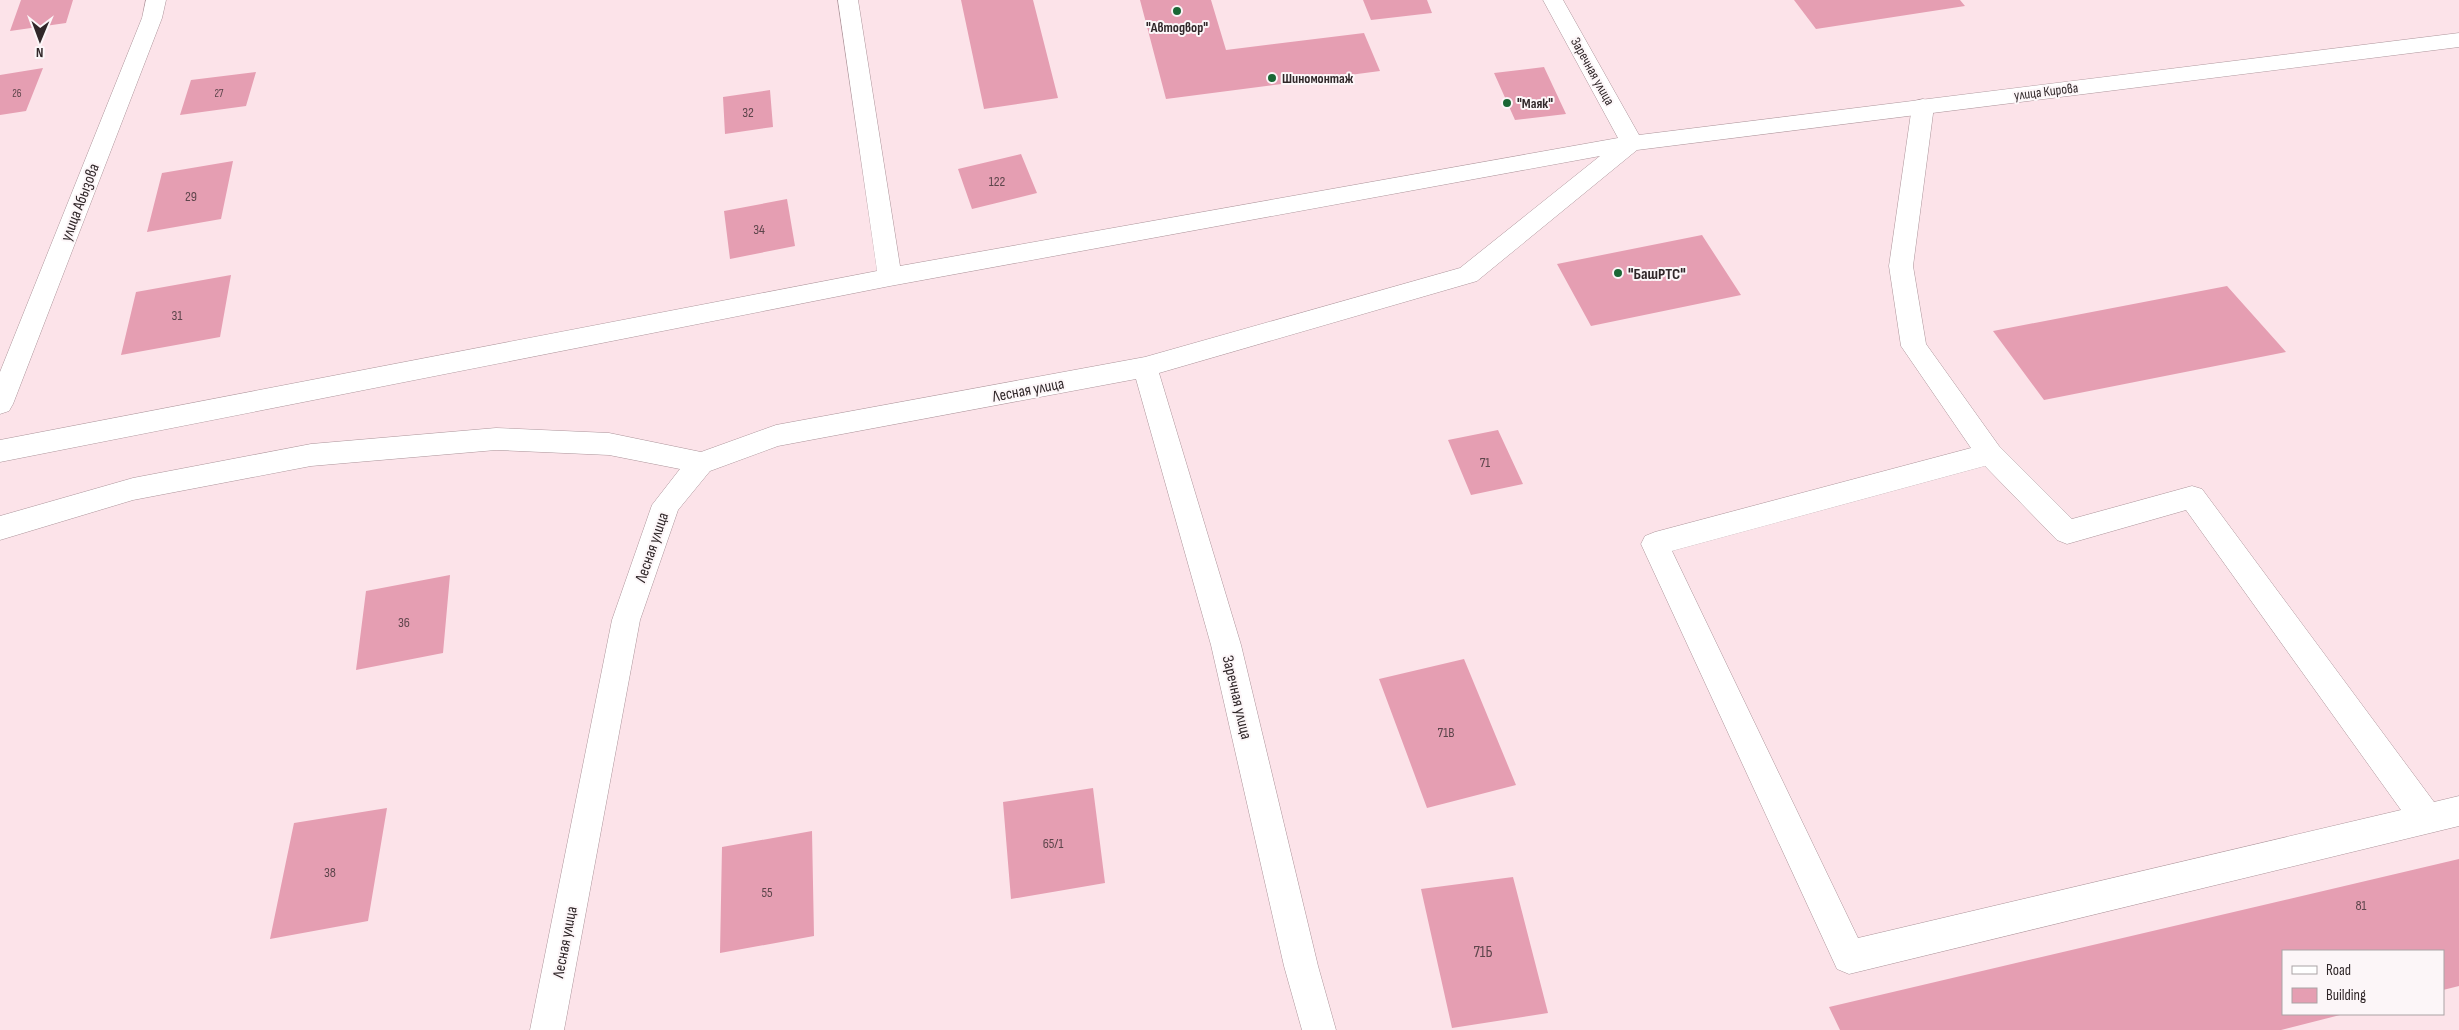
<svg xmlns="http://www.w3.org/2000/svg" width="2459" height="1030" font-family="'Sofia Sans Condensed',sans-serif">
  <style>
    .building { fill: #e59eb2 }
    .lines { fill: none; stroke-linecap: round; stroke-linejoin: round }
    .service-casing { stroke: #ac949a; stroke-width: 1 }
    .minor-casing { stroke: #ac949a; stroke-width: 1 }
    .service { fill: #fff; fill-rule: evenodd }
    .minor { fill: #fff; fill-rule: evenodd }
    .poi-dot { fill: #1a6735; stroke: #fcf6f8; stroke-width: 2 }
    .labels { text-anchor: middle; stroke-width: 4; stroke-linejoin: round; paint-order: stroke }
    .far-number-label { font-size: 11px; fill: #5d454b }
    .far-poi-label { font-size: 14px; font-weight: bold; fill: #302729; stroke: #fcf6f8; text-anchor: start }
    .far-street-label { font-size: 14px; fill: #302729; stroke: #fcf6f8 }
    .number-label { font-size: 14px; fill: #5d454b }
    .street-label { font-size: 16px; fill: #302729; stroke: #fcf6f8 }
    .poi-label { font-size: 16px; font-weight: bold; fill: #302729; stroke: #fcf6f8; text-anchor: start }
    .near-number-label { font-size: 16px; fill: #5d454b }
  </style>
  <rect width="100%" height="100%" fill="#fce3e9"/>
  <path class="building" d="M 21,0 L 73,0 L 66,23 L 10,31 Z
    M 961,0 L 1033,0 L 1058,98 L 984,109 Z
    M 1140,0 L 1211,0 L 1226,50 L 1364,33 L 1380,71 L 1166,99 Z
    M 1363,0 L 1427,0 L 1432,13 L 1371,20 Z
    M 1794,0 L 1960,0 L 1965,6 L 1816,29 Z
    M 1544,67 L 1566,114 L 1515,120 L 1494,73 Z
    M 43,68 L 26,111 L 0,115 L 0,75 Z
    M 256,72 L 246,106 L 180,115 L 191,80 Z
    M 770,90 L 773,127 L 725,134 L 723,97 Z
    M 1021,154 L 1037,193 L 972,209 L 958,169 Z
    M 233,161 L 221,219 L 147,232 L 162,173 Z
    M 787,199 L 795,246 L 730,259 L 724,211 Z
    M 1702,235 L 1741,295 L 1591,326 L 1557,264 Z
    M 231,275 L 220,337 L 121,355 L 136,292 Z
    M 2227,286 L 2286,352 L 2044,400 L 1993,331 Z
    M 1498,430 L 1523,484 L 1471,495 L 1448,440 Z
    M 450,575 L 443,653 L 356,670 L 366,591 Z
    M 1464,659 L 1516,785 L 1427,808 L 1379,679 Z
    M 1093,788 L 1105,883 L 1011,899 L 1003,802 Z
    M 387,808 L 368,921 L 270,939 L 294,823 Z
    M 812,831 L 814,936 L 720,953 L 722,847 Z
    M 2459,859 L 2459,986 L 2443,990 L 2443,951 L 2283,951 L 2283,1014 L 2344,1014 L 2281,1030 L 1840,1030 L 1829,1007 Z
    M 1513,877 L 1548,1013 L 1452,1028 L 1421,889 Z"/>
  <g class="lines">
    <g class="service-casing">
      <path id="service" d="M 1923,99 L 1931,101 L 1934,106 L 1913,266 L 1926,344 L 1999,446 L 2072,519 L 2192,486 L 2202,489 L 2434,802 L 2459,796 L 2459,826 L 1849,974 L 1837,969 L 1641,544 L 1645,536 L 1655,532 L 1971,448 L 1901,346 L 1889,266 L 1912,106 L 1915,101 ZM 1985,466 L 2057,540 L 2067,544 L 2186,510 L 2401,810 L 1858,938 L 1672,551 Z"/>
    </g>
    <g class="minor-casing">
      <path id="minor" d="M 146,0 L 166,0 L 162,18 L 13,404 L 9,411 L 0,414 L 0,372 L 142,18 Z
        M 838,0 L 858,0 L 900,266 L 1618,138 L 1543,0 L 1563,0 L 1639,135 L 2459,33 L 2459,47 L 1637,150 L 1477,281 L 1159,373 L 1241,645 L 1318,966 L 1336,1030 L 1302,1030 L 1284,966 L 1211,645 L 1136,379 L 778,446 L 710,471 L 678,510 L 640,620 L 564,1030 L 530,1030 L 612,620 L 652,505 L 680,469 L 609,455 L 496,450 L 311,466 L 133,500 L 0,540 L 0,516 L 133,478 L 311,444 L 496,428 L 609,433 L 701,452 L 776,425 L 1145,357 L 1460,268 L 1600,156 L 890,286 L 0,462 L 0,440 L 877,271 Z"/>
    </g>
    <use href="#service" class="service"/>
    <use href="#minor" class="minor"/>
  </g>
  <g class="poi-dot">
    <circle cx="1177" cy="11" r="5"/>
    <circle cx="1272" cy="78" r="5"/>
    <circle cx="1507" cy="103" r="5"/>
    <circle cx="1618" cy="273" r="5"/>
  </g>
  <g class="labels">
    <g class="far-number-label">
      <text x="17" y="97">26</text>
      <text x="219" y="97">27</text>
    </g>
    <g class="far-poi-label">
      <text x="1177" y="32" text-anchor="middle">"Автодвор"</text>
      <text x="1282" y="83">Шиномонтаж</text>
      <text x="1517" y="108">"Маяк"</text>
    </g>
    <g class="far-street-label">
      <text transform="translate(1593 71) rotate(61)" y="5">Заречная улица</text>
      <text transform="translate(2046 91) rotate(-7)" y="5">улица Кирова</text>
    </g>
    <g class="number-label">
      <text x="748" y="117">32</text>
      <text x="997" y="186">122</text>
      <text x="191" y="201">29</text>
      <text x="759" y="234">34</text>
      <text x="177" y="320">31</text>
      <text x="1485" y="467">71</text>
      <text x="404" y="627">36</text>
      <text x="1446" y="737">71В</text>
      <text x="1053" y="848">65/1</text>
      <text x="330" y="877">38</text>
      <text x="767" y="897">55</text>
      <text x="2361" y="910">81</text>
    </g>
    <g class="street-label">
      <text transform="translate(79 202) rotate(-69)" y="6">улица Абызова</text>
      <text transform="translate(1028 389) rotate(-11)" y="6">Лесная улица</text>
      <text transform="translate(651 547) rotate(-71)" y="6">Лесная улица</text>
      <text transform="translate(1238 697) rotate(77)" y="6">Заречная улица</text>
      <text transform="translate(564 942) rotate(-79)" y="6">Лесная улица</text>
    </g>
    <g class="poi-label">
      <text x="1628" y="279">"БашРТС"</text>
    </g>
    <g class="near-number-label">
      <text x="1483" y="957">71Б</text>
    </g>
  </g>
  <rect x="2282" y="950" width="162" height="65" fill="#fcf6f8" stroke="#aaa3a5"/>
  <rect x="2292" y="966" width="25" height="8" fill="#ffffff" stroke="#aaa3a5"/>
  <text x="2326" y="975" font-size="15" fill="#302729">Road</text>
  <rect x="2292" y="988" width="25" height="15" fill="#e59eb2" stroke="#aaa3a5"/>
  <text x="2326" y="1000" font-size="15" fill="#302729">Building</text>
  <g transform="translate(40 40) rotate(181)" stroke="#fcf6f8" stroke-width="4" paint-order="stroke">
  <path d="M0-4L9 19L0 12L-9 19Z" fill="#302729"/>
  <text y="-8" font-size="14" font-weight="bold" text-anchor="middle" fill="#302729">N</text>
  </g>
</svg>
